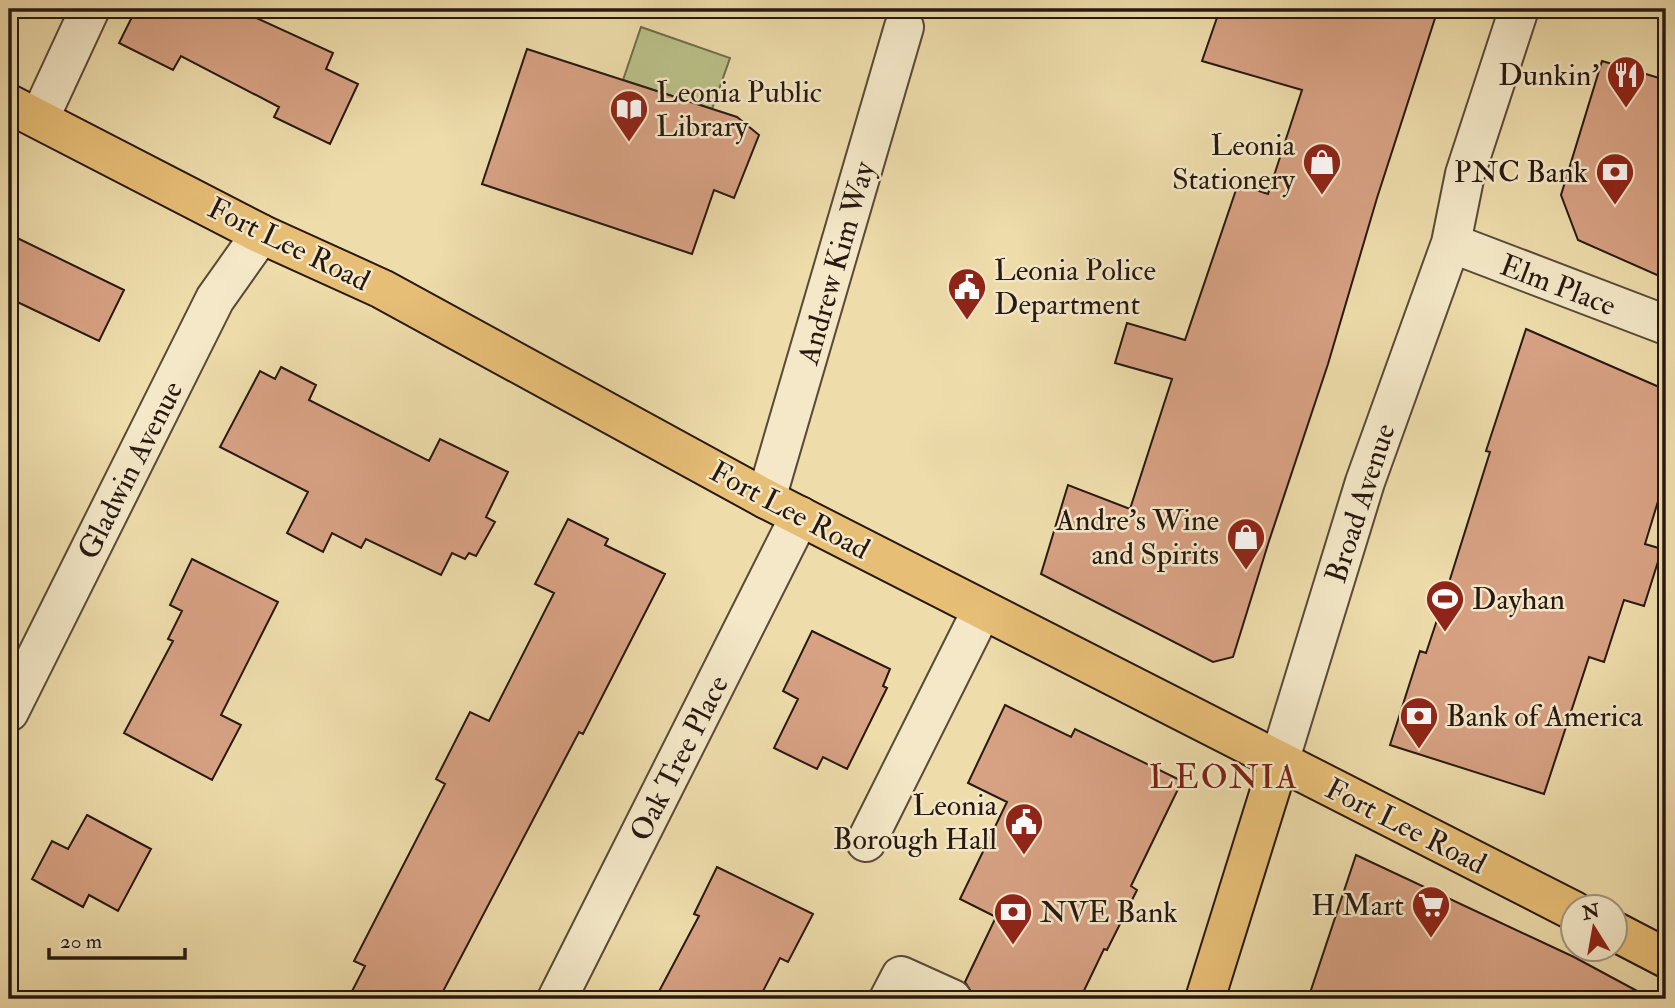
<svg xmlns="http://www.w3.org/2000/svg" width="1675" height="1008" font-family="'IM FELL Double Pica',serif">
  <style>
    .green { fill: #bac088; stroke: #706c4d; stroke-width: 2 }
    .building { fill: #d7a183; stroke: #271812; stroke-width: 2 }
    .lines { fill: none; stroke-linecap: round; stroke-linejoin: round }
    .minor-casing { stroke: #594938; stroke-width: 42 }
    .major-casing { stroke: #271812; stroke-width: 42 }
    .minor { stroke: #f4e8c8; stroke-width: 38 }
    .major { stroke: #e7be76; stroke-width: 38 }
    .labels { text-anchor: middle; stroke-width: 5; stroke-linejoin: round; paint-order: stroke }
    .poi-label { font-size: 30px; fill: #271812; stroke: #f4e8c8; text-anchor: end }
    .street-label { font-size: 30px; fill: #271812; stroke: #f4e8c8 }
    .quarter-label { font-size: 33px; letter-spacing: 2px; fill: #7a1f14; stroke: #f4e8c8 }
  </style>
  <rect width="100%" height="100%" fill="#eedcab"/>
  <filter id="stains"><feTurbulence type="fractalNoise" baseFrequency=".00286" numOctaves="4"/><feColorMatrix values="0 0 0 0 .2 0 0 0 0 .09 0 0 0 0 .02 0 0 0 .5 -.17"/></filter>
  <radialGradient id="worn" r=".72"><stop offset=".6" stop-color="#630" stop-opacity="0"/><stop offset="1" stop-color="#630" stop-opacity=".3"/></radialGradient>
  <path class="green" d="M 641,27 L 730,58 L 712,109 L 623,80 Z"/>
  <path class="building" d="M 136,9 L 237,9 L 333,53 L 326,69 L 358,84 L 330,144 L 274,117 L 279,107 L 181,56 L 173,70 L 119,43 Z
    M 1220,9 L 1438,9 L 1377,198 L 1328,364 L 1269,541 L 1233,657 L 1213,662 L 1041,574 L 1068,485 L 1130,509 L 1172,379 L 1115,363 L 1127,323 L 1185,340 L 1238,184 L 1268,194 L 1302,90 L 1202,61 Z
    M 527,49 L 737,117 L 759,135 L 734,198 L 714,190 L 692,254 L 482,184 Z
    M 1602,61 L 1666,80 L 1666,279 L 1578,240 L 1561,195 Z
    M 9,234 L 124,290 L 99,341 L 9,298 Z
    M 1526,329 L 1666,390 L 1666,475 L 1645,544 L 1662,549 L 1644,606 L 1624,600 L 1604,662 L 1589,657 L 1544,794 L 1390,745 L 1420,651 L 1426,653 L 1440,611 L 1490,452 L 1486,451 Z
    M 281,367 L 316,385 L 309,400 L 429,461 L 440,439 L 508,472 L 486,517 L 495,522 L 476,556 L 469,553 L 465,559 L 452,553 L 441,575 L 366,539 L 361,548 L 332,533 L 323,552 L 287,533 L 308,492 L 220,447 L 260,371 L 275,379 Z
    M 568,519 L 608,539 L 605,545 L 665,574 L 583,734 L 579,732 L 439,999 L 348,999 L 365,966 L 354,961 L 445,784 L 436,779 L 470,712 L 489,721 L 554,593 L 535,584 Z
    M 192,559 L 278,602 L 221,715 L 241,725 L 212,780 L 124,733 L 173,641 L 168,639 L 182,611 L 170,605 Z
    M 812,631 L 890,669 L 883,686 L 887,688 L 847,769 L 823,757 L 817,769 L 774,748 L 798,699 L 783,691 Z
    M 1005,705 L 1071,737 L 1075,729 L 1182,781 L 1131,886 L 1137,890 L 1107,950 L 1104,949 L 1080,999 L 986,999 L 972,993 L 965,982 L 996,917 L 960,899 L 1007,802 L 968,783 Z
    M 87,815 L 151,849 L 118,911 L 89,895 L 83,907 L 32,879 L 52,841 L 68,849 Z
    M 1356,855 L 1574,957 L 1652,999 L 1308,999 Z
    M 717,867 L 813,914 L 788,962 L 780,958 L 759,999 L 655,999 L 699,916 L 694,914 Z"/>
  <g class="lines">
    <g class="minor-casing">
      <path id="minor" d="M 39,119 L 90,9
        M 1451,243 L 1666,325
        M 766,499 L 904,27
        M 9,712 L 215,299 L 261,234
        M 1279,762 L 1365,482 L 1451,243 L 1465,174 L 1519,9
        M 866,842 L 982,610
        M 557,999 L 800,516
        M 889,999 L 901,976 L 952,999"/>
    </g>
    <g class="major-casing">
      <path id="major" d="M 9,104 L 261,234 L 382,289 L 766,499 L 1574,911
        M 1616,932 L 1666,958
        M 1205,999 L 1279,762"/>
    </g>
    <use href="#minor" class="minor"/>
    <use href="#major" class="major"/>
  </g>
  <defs>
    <g id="restaurant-pin" transform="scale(2.0125)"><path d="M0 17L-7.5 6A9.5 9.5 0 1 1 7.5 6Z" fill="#8f2418" stroke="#f4e8c8"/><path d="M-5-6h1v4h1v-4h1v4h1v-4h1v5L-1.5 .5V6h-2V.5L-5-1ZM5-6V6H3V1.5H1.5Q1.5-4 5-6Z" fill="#fff"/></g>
    <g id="library-pin" transform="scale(2.0125)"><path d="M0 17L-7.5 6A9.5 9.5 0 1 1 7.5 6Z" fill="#8f2418" stroke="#f4e8c8"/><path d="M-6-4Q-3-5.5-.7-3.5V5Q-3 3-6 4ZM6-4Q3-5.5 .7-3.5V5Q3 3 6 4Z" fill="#fff"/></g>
    <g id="shop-pin" transform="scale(2.0125)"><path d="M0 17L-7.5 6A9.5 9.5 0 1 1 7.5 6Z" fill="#8f2418" stroke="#f4e8c8"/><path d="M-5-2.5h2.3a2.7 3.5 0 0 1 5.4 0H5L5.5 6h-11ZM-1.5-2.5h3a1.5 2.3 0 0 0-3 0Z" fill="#fff"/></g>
    <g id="bank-pin" transform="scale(2.0125)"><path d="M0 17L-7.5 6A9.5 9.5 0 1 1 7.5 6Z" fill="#8f2418" stroke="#f4e8c8"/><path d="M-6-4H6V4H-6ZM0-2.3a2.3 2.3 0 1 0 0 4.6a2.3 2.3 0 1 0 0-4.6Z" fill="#fff"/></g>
    <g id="civic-pin" transform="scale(2.0125)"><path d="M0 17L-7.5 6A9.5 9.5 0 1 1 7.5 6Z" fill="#8f2418" stroke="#f4e8c8"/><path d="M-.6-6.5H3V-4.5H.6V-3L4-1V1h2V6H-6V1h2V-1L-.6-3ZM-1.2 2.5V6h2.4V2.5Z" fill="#fff"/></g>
    <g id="stadium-pin" transform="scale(2.0125)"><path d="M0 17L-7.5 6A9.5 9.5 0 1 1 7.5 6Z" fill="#8f2418" stroke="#f4e8c8"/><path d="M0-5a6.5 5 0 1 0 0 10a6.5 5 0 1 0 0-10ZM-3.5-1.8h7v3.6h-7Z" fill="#fff"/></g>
    <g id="supermarket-pin" transform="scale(2.0125)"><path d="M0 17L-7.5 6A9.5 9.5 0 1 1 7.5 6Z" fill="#8f2418" stroke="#f4e8c8"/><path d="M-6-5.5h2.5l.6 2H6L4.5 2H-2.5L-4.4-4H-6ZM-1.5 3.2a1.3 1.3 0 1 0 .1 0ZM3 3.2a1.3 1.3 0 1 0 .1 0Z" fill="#fff"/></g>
  </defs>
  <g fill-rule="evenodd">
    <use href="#restaurant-pin" x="1626" y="75"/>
    <use href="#library-pin" x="629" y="109"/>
    <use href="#shop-pin" x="1322" y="162"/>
    <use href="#bank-pin" x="1615" y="172"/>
    <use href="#civic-pin" x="967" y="287"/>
    <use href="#shop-pin" x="1246" y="537"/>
    <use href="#stadium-pin" x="1445" y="599"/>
    <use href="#bank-pin" x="1419" y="716"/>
    <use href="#civic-pin" x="1024" y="822"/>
    <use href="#supermarket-pin" x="1431" y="905"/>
    <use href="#bank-pin" x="1013" y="912"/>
  </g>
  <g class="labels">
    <g class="poi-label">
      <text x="1599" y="85">Dunkin'</text>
      <text x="656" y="102" text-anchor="start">Leonia Public<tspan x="656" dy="34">Library</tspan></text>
      <text x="1295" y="155">Leonia<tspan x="1295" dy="34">Stationery</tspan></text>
      <text x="1588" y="182">PNC Bank</text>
      <text x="994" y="280" text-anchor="start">Leonia Police<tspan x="994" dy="34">Department</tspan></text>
      <text x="1219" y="530">Andre's Wine<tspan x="1219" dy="34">and Spirits</tspan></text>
      <text x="1472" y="609" text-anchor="start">Dayhan</text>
      <text x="1446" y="726" text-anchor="start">Bank of America</text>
      <text x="997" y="815">Leonia<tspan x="997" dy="34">Borough Hall</tspan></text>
      <text x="1404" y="915">H Mart</text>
      <text x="1040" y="922" text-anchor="start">NVE Bank</text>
    </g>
    <g class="street-label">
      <text transform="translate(289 244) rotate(26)" y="10">Fort Lee Road</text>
      <text transform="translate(836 263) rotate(-74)" y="10">Andrew Kim Way</text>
      <text transform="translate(1558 285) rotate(21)" y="10">Elm Place</text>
      <text transform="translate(130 470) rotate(-63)" y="10">Gladwin Avenue</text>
      <text transform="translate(1360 503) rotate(-72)" y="10">Broad Avenue</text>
      <text transform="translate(790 510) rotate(28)" y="10">Fort Lee Road</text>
      <text transform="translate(679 758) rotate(-63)" y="10">Oak Tree Place</text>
      <text transform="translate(1406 826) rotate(27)" y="10">Fort Lee Road</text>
    </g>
    <g class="quarter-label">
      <text x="1224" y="788">LEONIA</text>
    </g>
  </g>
  <rect width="1675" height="1008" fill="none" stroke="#eedcab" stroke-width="35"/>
  <rect x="10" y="10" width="1654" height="987" fill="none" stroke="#271812" stroke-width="3.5"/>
  <rect x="18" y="18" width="1640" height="973" fill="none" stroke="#271812" stroke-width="2"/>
  <g transform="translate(1594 928) rotate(349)"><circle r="33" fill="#f4e8c8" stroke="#a2957f" stroke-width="2"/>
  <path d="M0-5L12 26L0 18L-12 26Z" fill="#8f2418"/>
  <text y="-10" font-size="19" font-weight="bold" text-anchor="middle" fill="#271812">N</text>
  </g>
  <path d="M49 948v10h136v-10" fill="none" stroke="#271812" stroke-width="3.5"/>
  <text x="60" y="948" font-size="21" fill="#271812" stroke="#f4e8c8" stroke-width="5" paint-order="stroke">20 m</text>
  <rect width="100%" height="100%" filter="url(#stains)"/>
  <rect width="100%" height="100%" fill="url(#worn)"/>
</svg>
